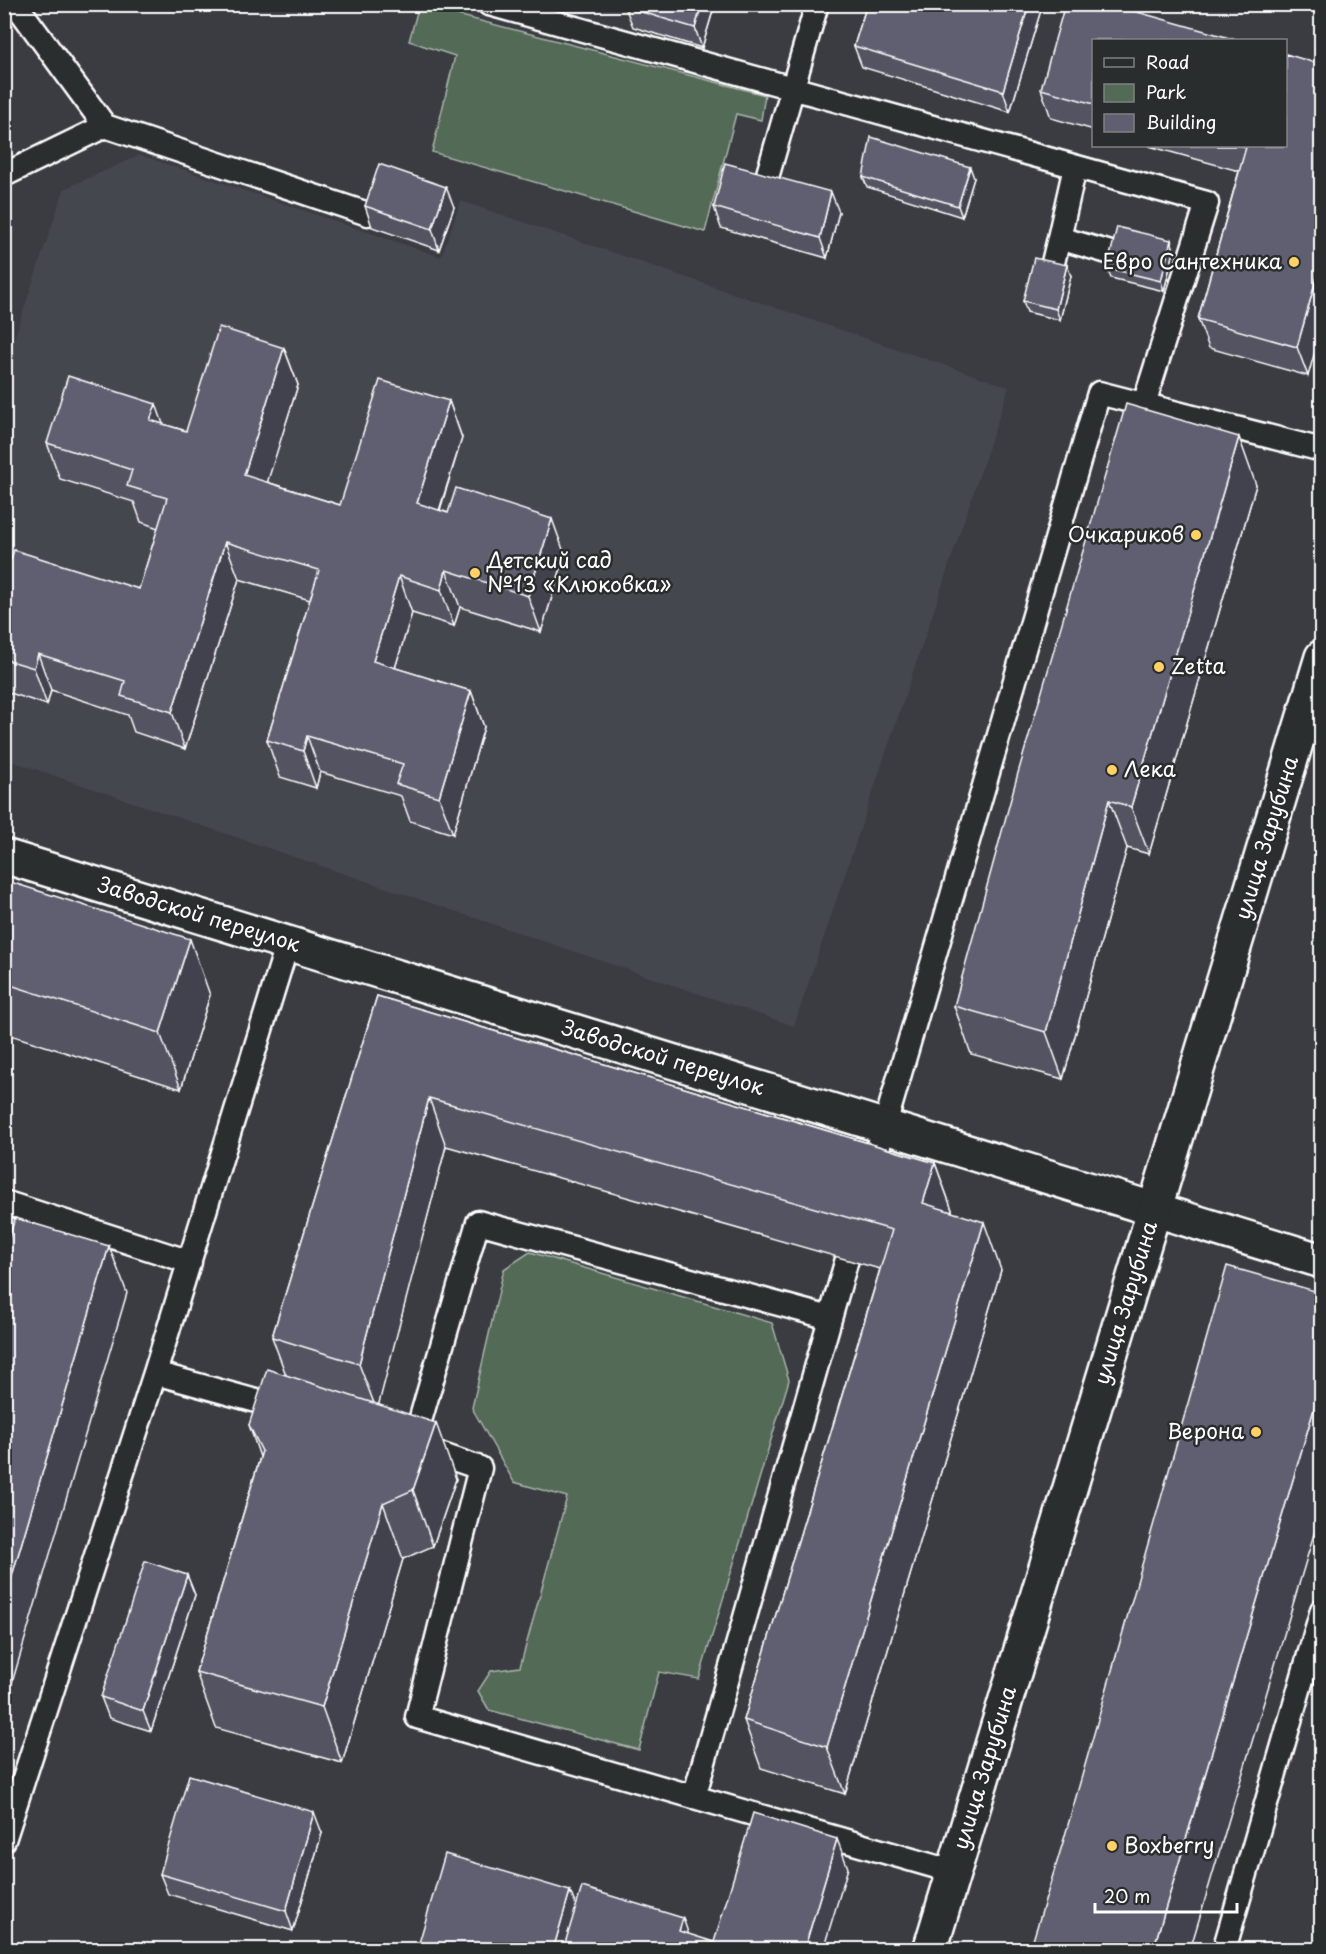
<svg xmlns="http://www.w3.org/2000/svg" width="1326" height="1954" font-family="'Playpen Sans',sans-serif">
  <style>
    .built { fill: #454650 }
    .green { fill: #536a57; stroke: #a9b4ab; stroke-width: 1.5 }
    .lines { fill: none; stroke-linecap: round; stroke-linejoin: round }
    .service-casing { stroke: #fff; stroke-width: 27 }
    .minor-casing { stroke: #fff; stroke-width: 38 }
    .tertiary-casing { stroke: #fff; stroke-width: 38 }
    .service { stroke: #2a2d2e; stroke-width: 22 }
    .minor { stroke: #2a2d2e; stroke-width: 33 }
    .tertiary { stroke: #2a2d2e; stroke-width: 33 }
    .wall { fill: #535262; stroke: #fff; stroke-width: 1.5 }
    .shaded-wall { fill: #434250; stroke: #fff; stroke-width: 1.5 }
    .building { fill: #605f72; stroke: #fff; stroke-width: 1.5 }
    .poi-dot { fill: #ffd166; stroke: #2a2d2e; stroke-width: 2 }
    .labels { text-anchor: middle; stroke-width: 5; stroke-linejoin: round; paint-order: stroke }
    .poi-label { font-size: 21px; fill: #fff; stroke: #2a2d2e; text-anchor: start }
    .street-label { font-size: 21px; fill: #fff; stroke: #2a2d2e }
  </style>
  <rect width="100%" height="100%" fill="#3a3c42"/>
  <filter id="ink" filterUnits="userSpaceOnUse"><feTurbulence type="fractalNoise" baseFrequency=".0167" numOctaves="2"/><feDisplacementMap in="SourceGraphic" scale="12" xChannelSelector="R" yChannelSelector="G"/><feConvolveMatrix kernelMatrix="1 2 1 2 8 2 1 2 1" color-interpolation-filters="sRGB"/></filter>
  <g filter="url(#ink)">
    <path class="built" d="M 140,155 L 441,257 L 461,201 L 1009,387 L 794,1026 L 5,759 L 5,366 L 64,189 Z"/>
    <path class="green" d="M 419,5 L 765,95 L 761,120 L 736,114 L 705,232 L 432,152 L 455,56 L 409,41 Z
      M 530,1252 L 772,1323 L 789,1380 L 699,1679 L 659,1672 L 639,1750 L 489,1710 L 478,1691 L 491,1671 L 520,1667 L 567,1497 L 514,1482 L 472,1408 L 504,1269 Z"/>
    <g class="lines">
      <g class="service-casing">
        <path id="service" d="M 21,4 L 20,10 L 105,126 L 368,214
          M 489,4 L 1207,203 L 1144,404
          M 1075,167 L 1059,238 L 1111,253
          M 768,174 L 817,4
          M 4,175 L 105,126
          M 1051,271 L 1059,238
          M 870,1176 L 1099,393 L 1322,450
          M 4,1202 L 190,1262
          M 285,1409 L 155,1373 L 288,942
          M 413,1445 L 478,1222 L 830,1318
          M 419,1447 L 480,1468 L 417,1717 L 954,1872
          M 694,1797 L 855,1231
          M 4,1840 L 155,1373
          M 1224,1950 L 1322,1610"/>
      </g>
      <g class="minor-casing">
        <path id="minor" d="M 4,856 L 1322,1261"/>
      </g>
      <g class="tertiary-casing">
        <path id="tertiary" d="M 930,1950 L 1322,657"/>
      </g>
      <use href="#service" class="service"/>
      <use href="#minor" class="minor"/>
      <use href="#tertiary" class="tertiary"/>
    </g>
    <path class="wall" d="M 715,4 L 702,48 L 633,27 L 625,7 Z
      M 867,4 L 1039,4 L 1041,10 L 1010,112 L 862,67 L 854,46 Z
      M 1094,40 L 1094,130 L 1051,118 L 1041,89 Z
      M 1149,146 L 1286,146 L 1308,376 L 1209,348 L 1198,319 L 1239,171 Z
      M 863,177 L 974,178 L 962,217 L 867,187 Z
      M 365,206 L 454,207 L 439,250 L 372,227 Z
      M 714,207 L 839,212 L 827,258 L 721,228 Z
      M 1171,240 L 1174,251 L 1164,291 L 1111,278 L 1107,268 Z
      M 1067,265 L 1071,276 L 1060,320 L 1027,312 L 1023,301 Z
      M 284,348 L 298,385 L 267,482 L 340,505 L 449,401 L 462,438 L 440,510 L 565,555 L 541,632 L 460,607 L 454,626 L 412,613 L 395,668 L 471,691 L 484,727 L 453,834 L 410,821 L 401,796 L 320,772 L 316,788 L 280,777 L 267,740 L 310,600 L 239,579 L 185,749 L 134,732 L 128,715 L 51,690 L 47,705 L 4,691 L 4,579 L 139,589 L 158,528 L 141,522 L 134,502 L 60,479 L 47,443 L 163,424 L 186,431 Z
      M 1256,485 L 1149,854 L 1127,848 L 1063,1079 L 971,1054 L 954,1006 Z
      M 4,880 L 210,995 L 181,1089 L 4,1033 Z
      M 377,996 L 935,1163 L 952,1210 L 952,1212 L 1001,1270 L 845,1794 L 761,1768 L 744,1720 L 880,1269 L 446,1146 L 378,1404 L 456,1479 L 433,1546 L 403,1559 L 342,1763 L 216,1728 L 196,1672 L 260,1457 L 249,1425 L 286,1375 L 272,1337 Z
      M 1322,1051 L 1322,1094 L 1315,1075 Z
      M 187,1575 L 195,1595 L 151,1731 L 109,1718 L 101,1697 Z
      M 322,1833 L 293,1931 L 168,1894 L 160,1874 Z"/>
    <path class="shaded-wall" d="M 702,4 L 715,4 L 702,48 L 695,28 Z
      M 1029,4 L 1039,4 L 1041,10 L 1010,112 L 1003,91 Z
      M 970,167 L 974,178 L 962,217 L 958,206 Z
      M 446,187 L 454,207 L 439,250 L 432,229 Z
      M 831,192 L 839,212 L 827,258 L 820,238 Z
      M 1171,240 L 1174,251 L 1164,291 L 1161,281 Z
      M 1322,259 L 1322,327 L 1308,376 L 1297,347 Z
      M 1067,265 L 1071,276 L 1060,320 L 1056,309 Z
      M 284,348 L 298,385 L 258,512 L 244,475 Z
      M 449,401 L 462,438 L 430,539 L 417,503 Z
      M 156,404 L 169,441 L 150,420 Z
      M 1239,437 L 1256,485 L 1149,854 L 1131,807 Z
      M 552,519 L 565,555 L 541,632 L 528,596 Z
      M 225,542 L 239,579 L 185,749 L 172,712 Z
      M 446,570 L 460,607 L 454,626 L 441,590 Z
      M 399,576 L 412,613 L 386,697 L 373,661 Z
      M 38,654 L 51,690 L 47,705 L 34,668 Z
      M 471,691 L 484,727 L 453,834 L 439,797 Z
      M 307,736 L 320,772 L 316,788 L 303,751 Z
      M 1109,800 L 1127,848 L 1063,1079 L 1046,1032 Z
      M 190,939 L 210,995 L 181,1089 L 160,1033 Z
      M 429,1098 L 446,1146 L 377,1411 L 359,1364 Z
      M 935,1163 L 952,1210 L 940,1251 L 923,1203 Z
      M 984,1222 L 1001,1270 L 845,1794 L 827,1747 Z
      M 109,1246 L 127,1293 L 4,1710 L 4,1603 Z
      M 1322,1382 L 1322,1507 L 1190,1950 L 1153,1950 Z
      M 436,1423 L 456,1479 L 433,1546 L 413,1490 Z
      M 383,1503 L 403,1559 L 342,1763 L 322,1707 Z
      M 187,1575 L 195,1595 L 151,1731 L 143,1711 Z
      M 314,1812 L 322,1833 L 293,1931 L 286,1911 Z
      M 837,1839 L 848,1868 L 823,1950 L 804,1950 Z
      M 570,1891 L 578,1911 L 566,1950 L 553,1950 Z
      M 683,1918 L 693,1947 L 679,1931 Z"/>
    <path class="building" d="M 626,4 L 702,4 L 695,28 L 625,7 Z
      M 867,4 L 1029,4 L 1003,91 L 854,46 Z
      M 1065,4 L 1109,4 L 1237,40 L 1094,40 L 1094,104 L 1041,89 Z
      M 1286,54 L 1322,65 L 1322,259 L 1297,347 L 1198,319 L 1246,147 L 1242,146 L 1286,146 Z
      M 871,137 L 970,167 L 958,206 L 863,177 Z
      M 725,163 L 831,192 L 820,238 L 714,207 Z
      M 379,164 L 446,187 L 432,229 L 365,206 Z
      M 1117,227 L 1171,240 L 1161,281 L 1107,268 Z
      M 1034,258 L 1067,265 L 1056,309 L 1023,301 Z
      M 219,327 L 284,348 L 244,475 L 340,505 L 380,380 L 449,401 L 417,503 L 448,513 L 456,488 L 552,519 L 528,596 L 446,570 L 441,590 L 399,576 L 373,661 L 471,691 L 439,797 L 396,784 L 403,764 L 307,736 L 303,751 L 267,740 L 319,570 L 225,542 L 172,712 L 121,696 L 125,681 L 38,654 L 34,668 L 4,659 L 4,579 L 14,550 L 139,589 L 167,498 L 127,486 L 132,470 L 47,443 L 68,376 L 156,404 L 150,420 L 186,431 Z
      M 1126,404 L 1239,437 L 1131,807 L 1109,800 L 1046,1032 L 954,1006 L 1018,773 Z
      M 4,880 L 190,939 L 160,1033 L 4,983 Z
      M 377,996 L 935,1163 L 923,1203 L 984,1222 L 827,1747 L 744,1720 L 892,1230 L 429,1098 L 359,1364 L 272,1337 Z
      M 1322,1051 L 1322,1077 L 1315,1075 Z
      M 15,1218 L 109,1246 L 4,1603 L 4,1254 Z
      M 1227,1266 L 1322,1293 L 1322,1382 L 1153,1950 L 1030,1950 L 1064,1839 Z
      M 267,1369 L 436,1423 L 413,1490 L 383,1503 L 322,1707 L 196,1672 L 262,1451 L 249,1425 Z
      M 145,1561 L 187,1575 L 143,1711 L 101,1697 Z
      M 189,1775 L 314,1812 L 286,1911 L 160,1874 Z
      M 753,1813 L 837,1839 L 804,1950 L 563,1950 L 582,1887 L 683,1918 L 679,1931 L 714,1942 Z
      M 445,1854 L 570,1891 L 553,1950 L 417,1950 Z"/>
  </g>
  <g class="poi-dot">
    <circle cx="1294" cy="262" r="6"/>
    <circle cx="1196" cy="535" r="6"/>
    <circle cx="475" cy="573" r="6"/>
    <circle cx="1159" cy="667" r="6"/>
    <circle cx="1112" cy="770" r="6"/>
    <circle cx="1256" cy="1432" r="6"/>
    <circle cx="1112" cy="1846" r="6"/>
  </g>
  <g class="labels">
    <g class="poi-label">
      <text x="1282" y="269" text-anchor="end">Евро Сантехника</text>
      <text x="1184" y="542" text-anchor="end">Очкариков</text>
      <text x="487" y="568">Детский сад<tspan x="487" dy="24">№13 «Клюковка»</tspan></text>
      <text x="1171" y="674">Zetta</text>
      <text x="1124" y="777">Лека</text>
      <text x="1244" y="1439" text-anchor="end">Верона</text>
      <text x="1124" y="1853">Boxberry</text>
    </g>
    <g class="street-label">
      <text transform="translate(1267 838) rotate(-73)" y="7">улица Зарубина</text>
      <text transform="translate(199 915) rotate(17)" y="7">Заводской переулок</text>
      <text transform="translate(663 1058) rotate(17)" y="7">Заводской переулок</text>
      <text transform="translate(1126 1303) rotate(-73)" y="7">улица Зарубина</text>
      <text transform="translate(985 1768) rotate(-73)" y="7">улица Зарубина</text>
    </g>
  </g>
  <rect width="1326" height="1954" fill="none" stroke="#2a2d2e" stroke-width="24"/>
  <rect x="12" y="12" width="1302" height="1930" fill="none" stroke="#fff" stroke-width="2" filter="url(#ink)"/>
  <rect x="1092" y="39" width="195" height="108" fill="#2a2d2e" stroke="#7f8182" stroke-width="1.5"/>
  <rect x="1104" y="58" width="30" height="9" fill="#2a2d2e" stroke="#7f8182" stroke-width="1.5"/>
  <text x="1146" y="69" font-size="18" fill="#ffffff">Road</text>
  <rect x="1104" y="84" width="30" height="18" fill="#536a57" stroke="#7f8182" stroke-width="1.5"/>
  <text x="1146" y="99" font-size="18" fill="#ffffff">Park</text>
  <rect x="1104" y="114" width="30" height="18" fill="#605f72" stroke="#7f8182" stroke-width="1.5"/>
  <text x="1146" y="129" font-size="18" fill="#ffffff">Building</text>
  <path d="M1095 1903v9h142v-9" fill="none" stroke="#ffffff" stroke-width="3"/>
  <text x="1104" y="1903" font-size="18" fill="#ffffff" stroke="#2a2d2e" stroke-width="4.5" paint-order="stroke">20 m</text>
</svg>
